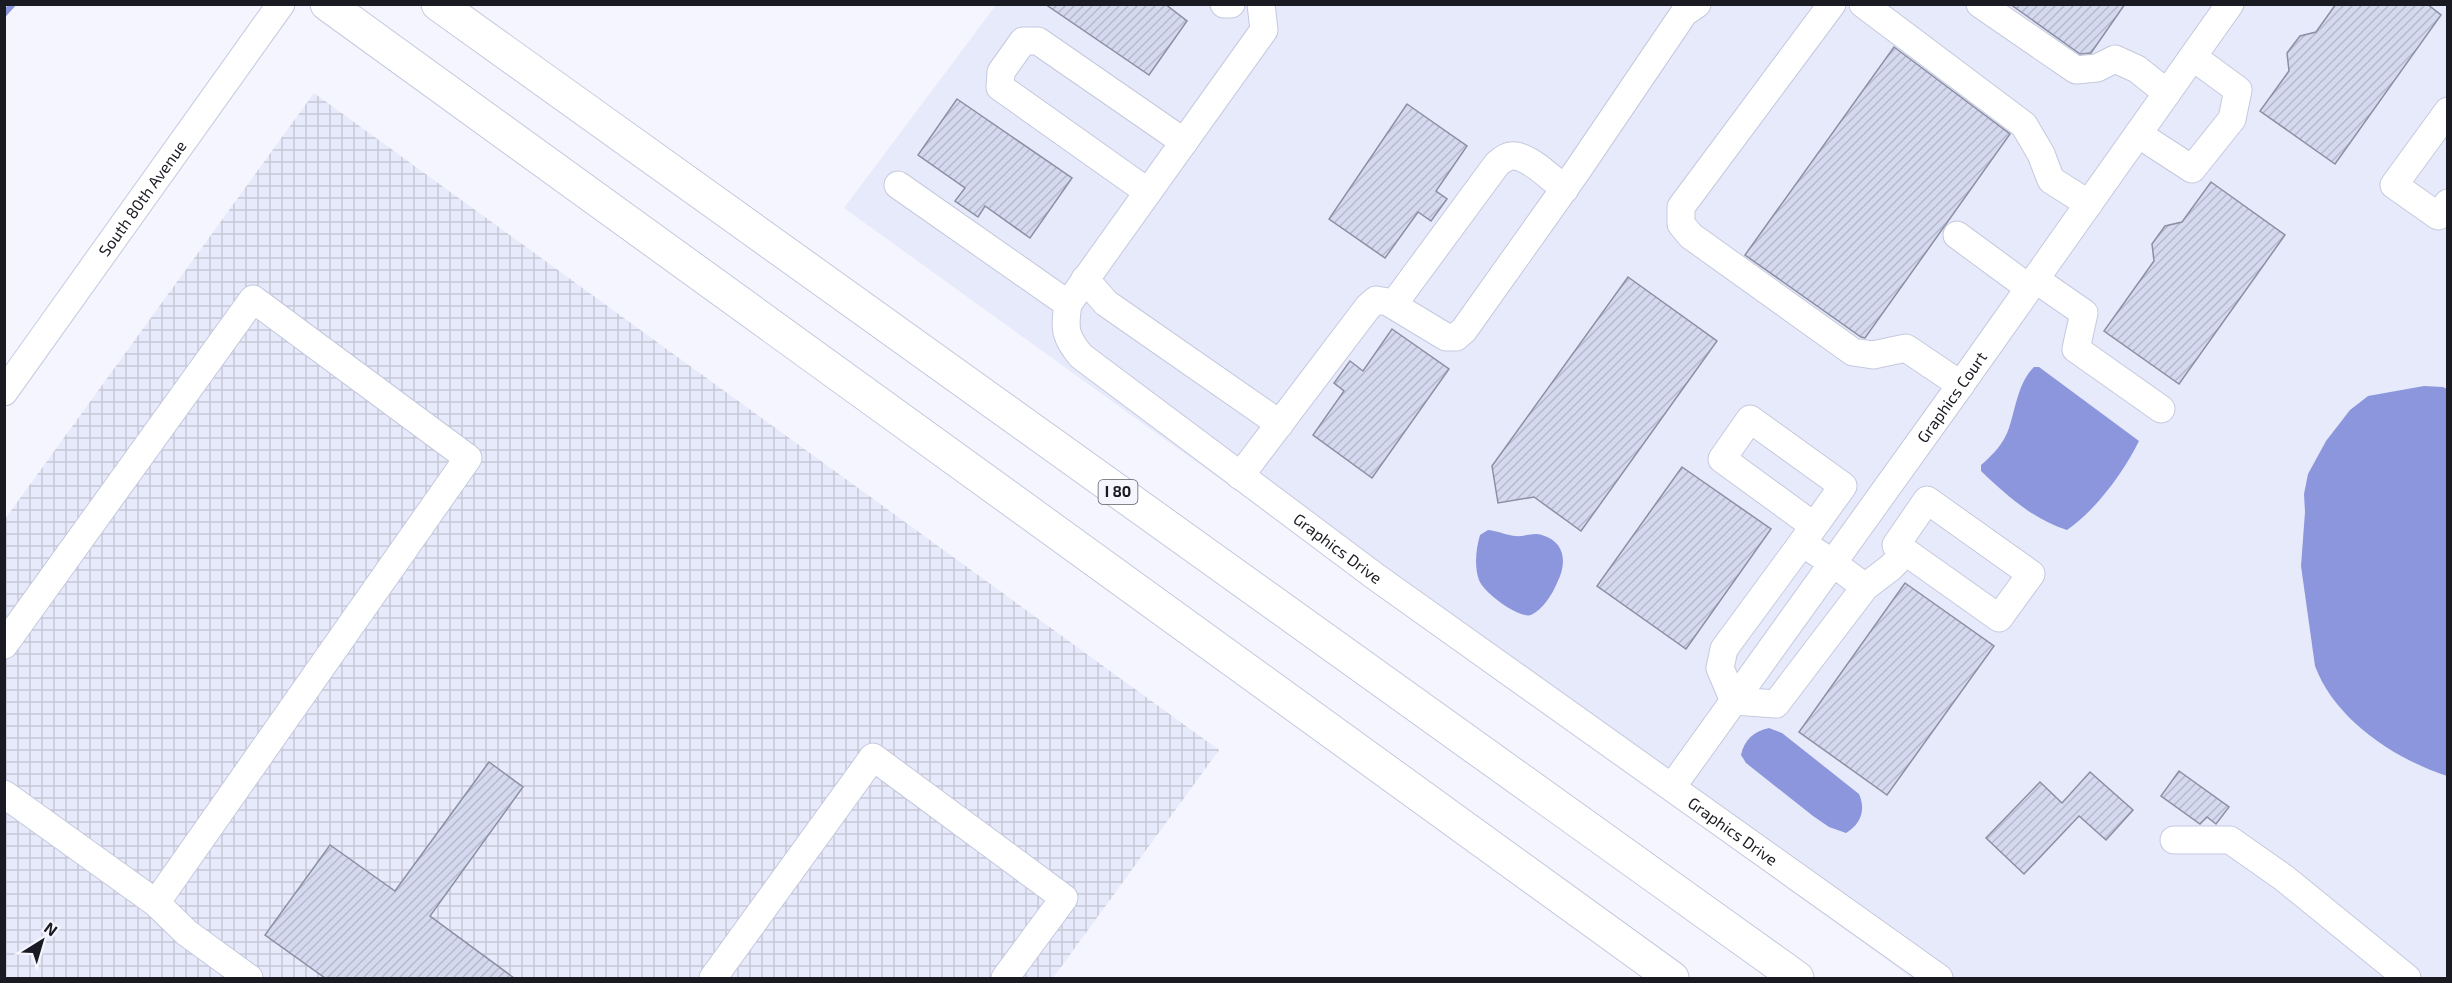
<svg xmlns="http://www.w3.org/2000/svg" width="2452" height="983" font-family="'Exo 2',sans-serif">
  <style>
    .built { fill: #e7eafb }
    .industrial { fill: url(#industrial-grid) }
    .water { fill: #8c96dd }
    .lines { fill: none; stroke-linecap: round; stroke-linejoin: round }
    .stream { stroke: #8c96dd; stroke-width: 6 }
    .building { fill: url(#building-hatch); stroke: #8b8fa3; stroke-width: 1.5 }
    .minor-casing { stroke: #c5c9de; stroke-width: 29 }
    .highway-casing { stroke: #c5c9de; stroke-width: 35 }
    .minor { stroke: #fff; stroke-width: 27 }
    .highway { stroke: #fff; stroke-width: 33 }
    .labels { text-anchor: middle; stroke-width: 4.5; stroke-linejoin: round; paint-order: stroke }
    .shield { fill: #f4f5fe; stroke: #5b5c64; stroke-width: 1.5 }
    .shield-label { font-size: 15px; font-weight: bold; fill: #1a1b22 }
    .street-label { font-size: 16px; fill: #1a1b22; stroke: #f4f5fe }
  </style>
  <defs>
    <pattern id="industrial-grid" width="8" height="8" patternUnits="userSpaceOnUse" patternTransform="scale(1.5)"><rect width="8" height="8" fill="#e7eafb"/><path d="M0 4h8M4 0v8" fill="none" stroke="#c6c8d7"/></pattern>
    <pattern id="building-hatch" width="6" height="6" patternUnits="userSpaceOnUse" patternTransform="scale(1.5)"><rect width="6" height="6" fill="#d5d9ef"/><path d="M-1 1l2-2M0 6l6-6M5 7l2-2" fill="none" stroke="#b6bacd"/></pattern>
  </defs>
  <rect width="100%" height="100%" fill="#f4f5fe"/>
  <path class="built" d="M 996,5 L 2447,5 L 2447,978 L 1912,978 L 844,208 Z"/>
  <path class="industrial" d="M 314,93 L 1219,750 L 1053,978 L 5,978 L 5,519 Z"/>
  <path class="water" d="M 2034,367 L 2039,367 L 2139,441 C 2124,472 2095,511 2067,530 C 2034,520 2006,495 1981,471 L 1981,465 C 1993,455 2004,443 2009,428 C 2016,407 2018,383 2034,367 Z
    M 2424,386 L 2443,387 L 2447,389 L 2447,776 C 2395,759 2335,720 2315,666 L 2301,566 L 2305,512 L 2304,494 L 2308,474 L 2326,441 L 2350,410 L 2368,396 Z
    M 1488,530 C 1498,531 1506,535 1515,536 C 1524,537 1534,532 1542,535 C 1566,542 1567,564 1557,583 C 1552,595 1543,609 1531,615 C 1519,619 1483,592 1479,580 C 1474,566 1476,549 1480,535 Z
    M 1769,728 L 1782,733 L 1859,794 C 1866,810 1861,824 1846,833 L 1829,827 L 1813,816 L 1746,763 L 1741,755 C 1744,740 1754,731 1769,728 Z"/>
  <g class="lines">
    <path class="stream" d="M 4,14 L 13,4"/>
  </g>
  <path class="building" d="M 1045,4 L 1165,4 L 1187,21 L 1149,75 Z
    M 2010,4 L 2125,4 L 2091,53 L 2080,54 Z
    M 2336,4 L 2427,4 L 2441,15 L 2335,164 L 2260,111 L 2289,71 L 2287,53 L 2300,36 L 2316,32 Z
    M 1894,47 L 2010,134 L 1865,338 L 1861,337 L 1745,255 Z
    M 957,99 L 1072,178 L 1030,238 L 985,206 L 978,217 L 955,201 L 965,188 L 918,155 Z
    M 1407,104 L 1467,146 L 1436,191 L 1447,199 L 1431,221 L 1418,212 L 1385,258 L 1329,219 Z
    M 2211,182 L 2285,235 L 2179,384 L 2104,331 L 2154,261 L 2152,244 L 2165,226 L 2182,222 Z
    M 1628,277 L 1717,341 L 1581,531 L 1534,497 L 1498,503 L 1492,466 Z
    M 1392,329 L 1449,369 L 1372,478 L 1313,435 L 1344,391 L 1334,383 L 1350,361 L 1363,371 Z
    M 1682,467 L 1771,529 L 1686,649 L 1597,586 Z
    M 1905,583 L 1994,646 L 1887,795 L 1799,732 Z
    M 489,762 L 523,787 L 430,916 L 514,978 L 325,978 L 265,935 L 330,845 L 395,891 Z
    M 2179,771 L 2229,807 L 2216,824 L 2207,817 L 2200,824 L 2161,796 Z
    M 2090,772 L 2133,810 L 2106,840 L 2079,816 L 2024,874 L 1986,838 L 2040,782 L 2062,803 Z"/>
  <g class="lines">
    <g class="minor-casing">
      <g id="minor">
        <path d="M 1224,4 L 1231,4"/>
        <path id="s1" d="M 1261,4 L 1264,30 L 1068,304 C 1064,329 1065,337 1081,356 L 1376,577 L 1939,978"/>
        <path d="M 1832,4 L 1681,207 L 1681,224 L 1691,236 L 1853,352 L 1873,355 L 1906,348 L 1961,385"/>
        <path d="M 1863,4 L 2024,125 L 2041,154 L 2051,180 L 2089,204"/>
        <path d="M 1980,4 L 2076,70 L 2097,68 L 2115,59 L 2137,69 L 2167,93"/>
        <path d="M 2448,111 L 2394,185 L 2438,216 L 2448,203"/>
        <path d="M 2138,134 L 2192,169 L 2232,119 L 2238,90 L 2193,57"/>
        <path d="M 898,185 L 1068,304"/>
        <path d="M 1148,192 L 1000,87 L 1001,72 L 1023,41 L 1038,41 L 1184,142"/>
        <path d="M 1957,235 L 2029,288"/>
        <path d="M 1085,279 L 1106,303 L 1280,424"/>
        <path d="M 2035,279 L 2084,313 L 2076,349 L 2161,409"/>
        <path d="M 1393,305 L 1497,164 C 1502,160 1507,155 1515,156 C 1532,158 1551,179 1565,189"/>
        <path id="s2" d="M 4,392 L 281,4"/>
        <path d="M 1240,476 L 1368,307 L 1376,300 L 1388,302 L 1446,337 L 1456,337 L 1464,330 L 1577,171 L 1684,13 L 1697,4"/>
        <path d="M 1802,543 L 1843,486 L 1750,419 L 1722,459 L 1814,526"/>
        <path d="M 1865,587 L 1833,563 L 1802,543 L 1724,649 L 1720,668 L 1734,701 L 1776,704 L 1865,587 L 1890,568 L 1906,552 L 1999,618 L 2031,574 L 1927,500 L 1896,545 L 1906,552"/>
        <path d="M 4,645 L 253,299 L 468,458 L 156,903"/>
        <path id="s3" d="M 1672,787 L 1947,404 L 2230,4"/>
        <path d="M 4,794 L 156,903 L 187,933 L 249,978"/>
        <path d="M 2174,840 L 2230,840 L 2284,878 L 2407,978"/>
        <path d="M 713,978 L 873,757 L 1064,898 L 1005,978"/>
      </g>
    </g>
    <g class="highway-casing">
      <path id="highway" d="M 327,4 L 1672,978
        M 438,4 L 1797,978"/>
    </g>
    <use href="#minor" class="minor"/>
    <use href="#highway" class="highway"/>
  </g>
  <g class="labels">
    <rect class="shield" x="1098.5" y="480" width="39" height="24" rx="4.5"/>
    <g class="shield-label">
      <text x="1118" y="497">I 80</text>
    </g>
    <g class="street-label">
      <text dy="6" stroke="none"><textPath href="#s2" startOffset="238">South 80th Avenue</textPath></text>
      <text dy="6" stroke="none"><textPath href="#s3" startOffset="480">Graphics Court</textPath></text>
      <text dy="6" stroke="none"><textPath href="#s1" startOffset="740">Graphics Drive</textPath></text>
      <text dy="6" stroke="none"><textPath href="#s1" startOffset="1226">Graphics Drive</textPath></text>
    </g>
  </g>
  <rect width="2452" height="983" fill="none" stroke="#1a1b22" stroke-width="12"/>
  <g transform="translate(42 941) rotate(37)" stroke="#f4f5fe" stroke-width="4.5" paint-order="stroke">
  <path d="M0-4.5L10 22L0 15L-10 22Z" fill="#1a1b22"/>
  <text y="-9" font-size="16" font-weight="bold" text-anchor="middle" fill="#1a1b22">N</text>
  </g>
</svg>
